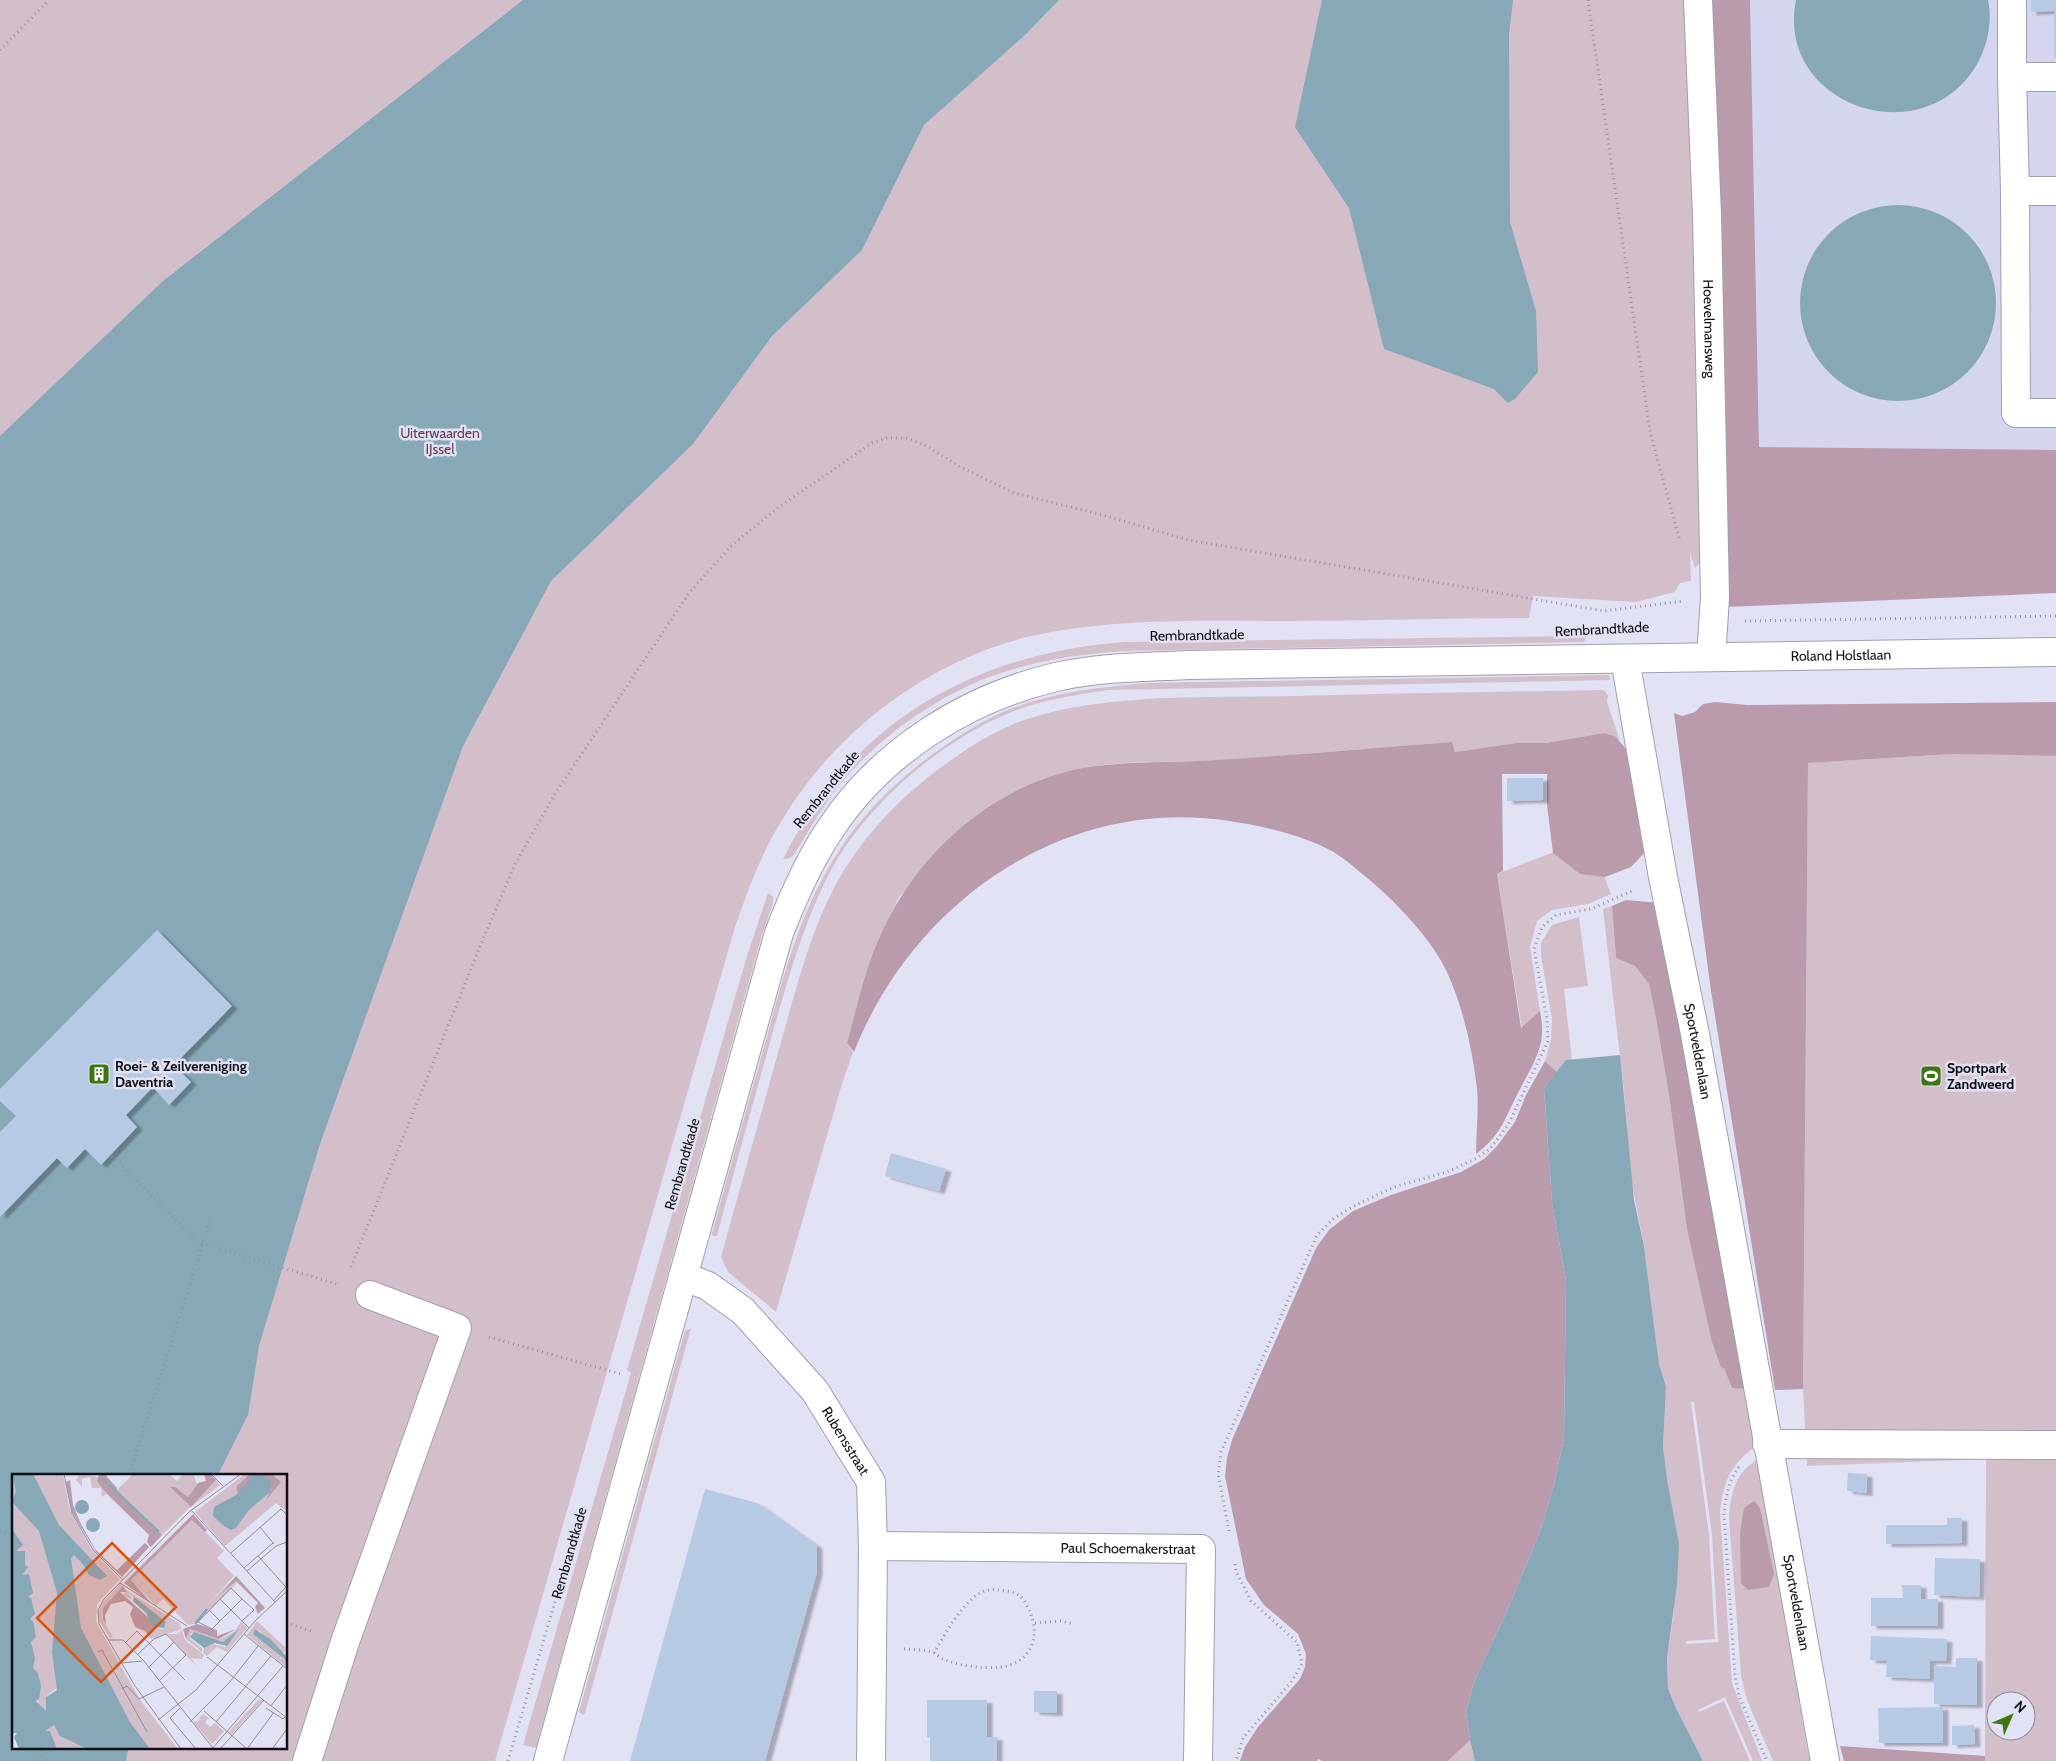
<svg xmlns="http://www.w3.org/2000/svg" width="2056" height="1761" font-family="Cabin,sans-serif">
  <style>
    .built { fill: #d4d5ef }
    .green { fill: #d3bfca; fill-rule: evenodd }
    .forest { fill: #b99bab }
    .water { fill: #87a9b7 }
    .building { fill: #b6cae4; filter: url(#shadow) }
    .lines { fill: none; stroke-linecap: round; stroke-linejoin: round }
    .minor-casing { stroke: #9f9fb1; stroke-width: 30 }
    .path { stroke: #9393a1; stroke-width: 3; stroke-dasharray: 1 4; stroke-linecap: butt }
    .minor { stroke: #fff; stroke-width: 28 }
    .labels { text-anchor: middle; stroke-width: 5; stroke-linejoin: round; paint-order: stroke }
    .street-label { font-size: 14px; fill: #0f0f15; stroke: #e2e2f5 }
    .park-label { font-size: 14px; fill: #673a55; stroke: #e2e2f5 }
    .poi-label { font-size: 14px; font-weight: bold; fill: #0f0f15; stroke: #e2e2f5; text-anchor: start }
    .inset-river { fill: none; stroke: #87a9b7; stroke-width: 2.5 }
    .inset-road { fill: none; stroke: #8e8e9b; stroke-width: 1 }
    .view { fill: #dd550c; fill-opacity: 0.15; stroke: #dd550c; stroke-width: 2.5 }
    .inset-edge { fill: none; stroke: #0f0f15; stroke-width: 2.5 }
  </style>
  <defs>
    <filter id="shadow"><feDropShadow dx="5.5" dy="3" stdDeviation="1" flood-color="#0004"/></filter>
  </defs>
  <rect width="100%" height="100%" fill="#e2e2f5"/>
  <path class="built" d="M 1750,0 L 2056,0 L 2056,482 L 1759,447 Z"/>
  <path class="green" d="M 0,0 L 1688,0 L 1707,556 L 1695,568 L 1690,553 L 1691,581 L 1680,583 L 1675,592 L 1636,602 L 1533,596 L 1529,618 C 1448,618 1366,621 1285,621 C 1207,621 1128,618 1051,632 C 941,651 839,725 782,820 C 761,854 748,890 735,927 L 495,1761 L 126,1761 L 129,1747 L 286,1747 L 286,1475 L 218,1475 L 248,1415 L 0,1325 Z
    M 1583,636 L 1586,637 L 1584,642 L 1124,651 C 1081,654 1039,660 998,674 C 937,694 872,742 834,792 C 818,813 807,835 793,856 L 787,859 L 783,859 C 852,722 975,653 1125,642 Z
    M 1609,675 L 1610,680 L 1108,690 C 1075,695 1040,700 1009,713 C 937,743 862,808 827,878 C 799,934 784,993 767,1053 C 750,1114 733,1175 717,1236 L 713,1236 L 712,1234 C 729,1171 747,1107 765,1044 C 781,986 795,928 824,876 C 854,820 898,777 950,742 C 969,730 987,718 1008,710 C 1052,692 1101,687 1148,683 Z
    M 1604,690 L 1608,696 L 1607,702 L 1620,741 L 1615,736 L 1604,733 L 1546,743 L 1516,743 L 1455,752 L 1452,742 C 1376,748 1300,754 1225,760 C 1182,763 1138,760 1095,766 C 1052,772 1012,791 977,815 L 899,897 L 880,936 L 869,966 L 847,1043 L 853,1052 L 841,1087 L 776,1312 L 728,1272 L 721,1257 C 740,1188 760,1118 779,1049 C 795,994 808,937 835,886 C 860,840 895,802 936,771 C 963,751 989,733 1021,721 C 1104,692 1208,698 1296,696 C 1399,693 1501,692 1604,690 Z
    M 1953,754 L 2056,756 L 2056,1761 L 1985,1761 L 1986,1459 L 1807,1466 L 1803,1389 L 1808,763 ZM 1996,1701 L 2026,1701 L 2026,1731 L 1996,1731 Z
    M 1554,852 L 1580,874 L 1604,876 L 1611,894 L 1588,904 L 1552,910 L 1537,921 L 1530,947 L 1540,1011 L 1522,1029 L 1497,874 Z
    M 768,893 L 773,897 L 773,903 L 762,935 L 739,1017 L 536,1748 L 523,1745 L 631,1373 L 627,1370 L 747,956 Z
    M 1612,906 L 1616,958 L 1635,966 L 1649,984 L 1656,1018 L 1669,1095 L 1687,1229 L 1724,1368 L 1732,1387 L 1748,1389 L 1756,1446 C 1730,1465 1723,1482 1720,1513 L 1732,1683 L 1762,1761 L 1753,1761 L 1725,1697 L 1698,1710 L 1699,1712 L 1724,1701 L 1750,1761 L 1703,1761 L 1675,1706 L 1668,1688 L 1667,1659 L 1674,1611 L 1668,1485 L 1663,1447 L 1666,1387 L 1659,1364 L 1644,1246 L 1631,1179 L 1624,1092 L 1603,909 ZM 1691,1402 L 1694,1402 L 1712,1535 L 1718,1642 L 1686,1644 L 1686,1641 L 1715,1639 L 1709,1535 Z
    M 1579,917 L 1588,986 L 1564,989 L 1572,1060 L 1566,1061 L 1557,1072 L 1545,1061 L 1551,1039 L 1552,1019 L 1541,956 L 1541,943 L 1552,925 Z
    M 691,1328 L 585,1713 L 583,1715 L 579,1712 L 684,1334 L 685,1331 Z
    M 1758,1459 L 1807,1747 L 1811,1761 L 1773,1761 L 1747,1700 L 1741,1676 L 1729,1518 C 1731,1492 1735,1473 1758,1459 Z
    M 1470,1740 L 1475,1761 L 1448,1761 Z"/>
  <path class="forest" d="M 1710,0 L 1750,0 L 1759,447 L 2056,450 L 2056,593 L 1726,607 Z
    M 1715,702 L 1747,705 L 2056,702 L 2056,756 L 1953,754 L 1808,763 L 1803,1389 L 1775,1390 L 1711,991 L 1674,713 L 1682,716 L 1695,712 L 1703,704 Z
    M 1604,733 L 1615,736 L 1626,749 L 1648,849 L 1631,867 L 1605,877 L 1580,874 L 1553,853 L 1547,805 L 1547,774 L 1502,774 L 1503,871 L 1497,874 L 1521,1028 L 1540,1011 C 1542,1021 1543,1033 1541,1042 C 1537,1060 1527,1075 1519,1091 C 1504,1119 1503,1133 1476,1154 C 1476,1132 1479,1109 1477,1088 C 1472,1048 1463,1006 1446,970 C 1431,938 1393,899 1366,877 C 1354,867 1342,856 1328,849 C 1298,834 1263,826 1229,821 C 1064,796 913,902 854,1052 L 847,1043 C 857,1007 865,969 881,934 C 919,849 1001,778 1096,766 C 1136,761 1177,763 1217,760 C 1296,755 1374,748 1452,742 L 1455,752 L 1516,743 L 1546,743 Z
    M 1626,900 L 1660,903 L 1748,1389 L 1732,1388 L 1724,1368 L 1721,1367 L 1712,1342 L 1687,1229 L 1669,1095 L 1656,1018 L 1649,984 L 1635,966 L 1616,958 L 1612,906 Z
    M 1545,1061 L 1557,1072 L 1544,1088 L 1552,1203 L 1566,1280 L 1564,1438 L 1554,1485 L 1540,1532 L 1507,1611 L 1474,1682 L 1466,1712 L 1470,1740 L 1448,1761 L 1322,1761 L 1318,1759 L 1317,1761 L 1240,1761 L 1245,1747 L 1258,1727 L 1300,1679 L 1305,1667 L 1306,1654 L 1298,1634 L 1264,1605 L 1246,1579 L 1225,1476 L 1227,1458 L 1232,1440 L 1316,1248 L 1329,1230 L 1353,1211 L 1391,1195 L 1461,1172 L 1484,1159 L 1497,1146 L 1515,1122 L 1526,1095 Z
    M 1754,1501 L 1760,1508 L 1774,1574 L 1769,1587 L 1748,1590 L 1741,1583 L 1740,1533 L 1744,1508 Z
    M 1840,1746 L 1985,1756 L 1985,1761 L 1844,1761 Z"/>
  <path class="water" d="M 523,0 L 1059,0 L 1025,35 L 924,125 L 862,250 L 772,336 L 693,444 L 551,581 L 463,746 L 320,1144 L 259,1346 L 248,1415 L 218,1475 L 14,1475 L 14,1747 L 129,1747 L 126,1761 L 0,1761 L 0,436 L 163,281 Z
    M 1322,0 L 1513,0 L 1509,35 L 1510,222 L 1536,311 L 1538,372 L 1515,399 L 1508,403 L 1494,389 L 1384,349 L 1349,208 L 1295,127 Z
    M 1796,0 L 1988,0 C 1993,22 1987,47 1976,66 C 1921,156 1775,104 1796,0 Z
    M1800 303a98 98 0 1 1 196 0a98 98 0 1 1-196 0Z
    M 1620,1055 L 1634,1200 L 1644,1246 L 1659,1364 L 1666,1387 L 1663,1447 L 1668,1485 L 1679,1544 L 1677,1584 L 1667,1659 L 1668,1688 L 1675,1706 L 1703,1761 L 1475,1761 L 1470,1740 L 1466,1712 L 1474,1682 L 1507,1611 L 1540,1532 L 1554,1485 L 1564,1438 L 1566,1280 L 1552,1203 L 1544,1088 L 1566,1060 Z"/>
  <path class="building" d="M 2031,0 L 2056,0 L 2056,58 L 2054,58 L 2054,11 L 2031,12 Z
    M 1507,778 L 1543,778 L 1543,800 L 1507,801 Z
    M 157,930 L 232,1006 L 174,1065 L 191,1082 L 169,1105 L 153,1087 L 126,1115 L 137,1127 L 101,1165 L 85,1149 L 67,1168 L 57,1158 L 0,1217 L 0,1132 L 16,1116 L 0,1101 L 0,1089 Z
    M 891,1153 L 946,1169 L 939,1191 L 885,1176 Z
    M 1848,1473 L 1867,1474 L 1867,1493 L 1847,1491 Z
    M 705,1489 L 757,1503 L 817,1546 L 817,1572 L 765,1761 L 630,1761 Z
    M 1947,1518 L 1962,1518 L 1962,1543 L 1886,1544 L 1886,1525 L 1947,1525 Z
    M 1935,1558 L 1980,1559 L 1979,1597 L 1934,1595 Z
    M 1902,1585 L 1921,1585 L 1921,1599 L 1938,1599 L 1938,1626 L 1871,1626 L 1871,1598 L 1903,1598 Z
    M 1871,1636 L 1947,1639 L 1946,1661 L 1930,1661 L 1929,1679 L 1886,1677 L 1887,1661 L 1870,1660 Z
    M 1956,1658 L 1977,1658 L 1977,1705 L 1934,1704 L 1934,1666 L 1956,1667 Z
    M 1034,1691 L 1057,1691 L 1057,1713 L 1034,1712 Z
    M 927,1700 L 987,1700 L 987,1737 L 997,1737 L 997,1761 L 930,1761 L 930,1738 L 927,1737 Z
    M 1943,1707 L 1943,1743 L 1879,1743 L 1878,1708 Z
    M 1974,1725 L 1975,1744 L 1952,1745 L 1952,1726 Z"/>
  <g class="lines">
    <g class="minor-casing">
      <g id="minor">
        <path id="s1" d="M 1698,0 L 1707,215 L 1715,598 L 1711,657"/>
        <path d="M 2012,0 L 2012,77"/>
        <path d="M 2015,191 L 2012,77 L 2056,77"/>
        <path d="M 2056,191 L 2015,191 L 2016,413 L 2056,413"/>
        <path id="s2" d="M 1625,659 L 1663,877 L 1695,1034 L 1825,1761"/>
        <path id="s3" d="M 683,1276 L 708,1286 L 743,1311 L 815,1391 L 871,1482 L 873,1546 L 871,1761"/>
        <path d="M 1767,1444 L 2056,1445"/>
        <path id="s4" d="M 873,1546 L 1201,1549 L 1198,1761"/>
        <path d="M 307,1761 L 345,1642 L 457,1328 L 370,1295"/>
        <path id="s5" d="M 548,1761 L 779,933 C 793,897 809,860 831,828 C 882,751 967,698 1056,677 C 1099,667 1145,667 1189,665 L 2056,652"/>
      </g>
    </g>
    <path class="path" d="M 1588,0 L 1650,432 L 1680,541
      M 0,50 L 49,0
      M 1745,621 L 2056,616
      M 112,1156 L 198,1242 L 340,1285
      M 351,1267 L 483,939 L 515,864 L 555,794 L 689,593 L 732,545 L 779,507 L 872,443 L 887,438 L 906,438 L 925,445 L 959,466 L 1014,493 L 1103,515 L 1188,540 L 1604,611 L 1684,601
      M 489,1337 L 621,1374
      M 1739,1467 C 1728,1481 1726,1496 1724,1514 L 1735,1676 L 1739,1696 L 1767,1761
      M 129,1475 L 211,1219
      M 0,1530 L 14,1535
      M 1229,1531 L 1218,1474 L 1221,1452 L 1317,1235 L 1334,1218 L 1356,1205 L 1394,1187 L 1447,1172 L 1475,1159 L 1490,1149 L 1508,1125 L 1548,1041 L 1547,1019 L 1534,949 L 1542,927 L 1556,915 L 1591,909 L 1634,890
      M 1235,1564 L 1236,1571 L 1251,1601 L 1297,1642 L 1302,1664 L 1292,1681 L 1243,1738 L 1236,1761
      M 286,1623 L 314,1632
      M 1035,1623 L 1061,1621 L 1073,1624
      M 904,1649 C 914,1650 925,1649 934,1653 C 937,1654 940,1658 943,1659 C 958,1666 983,1669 1000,1667 C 1030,1664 1041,1638 1030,1612 C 1028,1607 1024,1599 1020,1596 C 1014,1591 1005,1591 998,1590 C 989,1589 981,1591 974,1597 C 957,1612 945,1634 934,1653
      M 39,1761 L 43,1747
      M 508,1761 L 578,1524"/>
    <use href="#minor" class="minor"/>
  </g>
  <defs>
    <g id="building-square" transform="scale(1.125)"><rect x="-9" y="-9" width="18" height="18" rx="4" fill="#3c770d" stroke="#e2e2f5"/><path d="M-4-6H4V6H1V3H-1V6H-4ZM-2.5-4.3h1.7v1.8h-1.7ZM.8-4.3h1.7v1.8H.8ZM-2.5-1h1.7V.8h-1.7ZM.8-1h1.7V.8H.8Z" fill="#fff"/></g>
    <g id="stadium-square" transform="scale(1.125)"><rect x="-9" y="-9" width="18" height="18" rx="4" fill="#3c770d" stroke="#e2e2f5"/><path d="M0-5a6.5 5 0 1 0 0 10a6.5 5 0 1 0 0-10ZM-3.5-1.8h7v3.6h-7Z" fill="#fff"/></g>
  </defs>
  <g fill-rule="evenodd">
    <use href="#building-square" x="99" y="1074"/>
    <use href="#stadium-square" x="1931" y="1076"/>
  </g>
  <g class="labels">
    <g class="street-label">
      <text dy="5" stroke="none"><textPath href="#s1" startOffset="329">Hoevelmansweg</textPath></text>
      <text transform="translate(1602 629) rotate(-3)" y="5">Rembrandtkade</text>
      <text transform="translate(1197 635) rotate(-1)" y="5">Rembrandtkade</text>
      <text dy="5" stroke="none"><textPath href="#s5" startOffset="2040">Roland Holstlaan</textPath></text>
      <text transform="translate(826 789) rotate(-51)" y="5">Rembrandtkade</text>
      <text dy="5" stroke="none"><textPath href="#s2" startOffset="399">Sportveldenlaan</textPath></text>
      <text transform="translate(682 1164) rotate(-74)" y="5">Rembrandtkade</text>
      <text dy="5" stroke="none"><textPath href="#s3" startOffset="236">Rubensstraat</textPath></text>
      <text dy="5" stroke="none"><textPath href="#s4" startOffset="255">Paul Schoemakerstraat</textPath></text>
      <text transform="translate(569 1553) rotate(-74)" y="5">Rembrandtkade</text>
      <text dy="5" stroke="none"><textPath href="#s2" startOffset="959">Sportveldenlaan</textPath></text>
    </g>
    <g class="park-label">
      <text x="440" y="438">Uiterwaarden<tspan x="440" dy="16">IJssel</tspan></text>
    </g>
    <g class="poi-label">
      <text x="115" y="1071">Roei- &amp; Zeilvereniging<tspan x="115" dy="16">Daventria</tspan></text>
      <text x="1947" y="1073">Sportpark<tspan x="1947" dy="16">Zandweerd</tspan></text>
    </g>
  </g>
  <g transform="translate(12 1474)">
    <rect width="275" height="275" fill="#e2e2f5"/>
    <path d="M 0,0 L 51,0 L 58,36 L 79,75 L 108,105 L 85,130 L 84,148 L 128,226 L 166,275 L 43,275 L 32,255 L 102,219 L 89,196 L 94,193 L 89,195 L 86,187 L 38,219 L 34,223 L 36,236 L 28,239 L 21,194 L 16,124 L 0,66 ZM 68,0 L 85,3 L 94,20 L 90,23 L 89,14 L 80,14 L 78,3 L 70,5 L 70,12 L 64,6 ZM 121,0 L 157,0 L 165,7 L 171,0 L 181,0 L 185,10 L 176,23 L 159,13 L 179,33 L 204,6 L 208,11 L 176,35 L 150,61 L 104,17 ZM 233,0 L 275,0 L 275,38 L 264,29 L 213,72 L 183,38 ZM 181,45 L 212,77 L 205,84 L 222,102 L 193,134 L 215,111 L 207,121 L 223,107 L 225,109 L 185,149 L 176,151 L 151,125 L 144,132 L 119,106 ZM 108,110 L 111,112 L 93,132 L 90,144 L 101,164 L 98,164 L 88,148 L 86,138 L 90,129 ZM 115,117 L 167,149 L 170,155 L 139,165 L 137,160 L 142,158 L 142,154 L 151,155 L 154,148 L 116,119 L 121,126 L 111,121 ZM 229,147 L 235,154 L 215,178 L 205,173 L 195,182 L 191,179 L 192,174 L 201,170 L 213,173 L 227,156 L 211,168 L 179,159 L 178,165 L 190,174 L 190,178 L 174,165 L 178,155 L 209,165 L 223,157 ZM 245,147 L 274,174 L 271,180 L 247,156 L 240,159 L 269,182 L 267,186 L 270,183 L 275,187 L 275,194 L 235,161 ZM 170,156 L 173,166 L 192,181 L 190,185 L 179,184 L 185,193 L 155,160 L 165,160 ZM 247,225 L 250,227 L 220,260 L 217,258 ZM 191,240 L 197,244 L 193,248 L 198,253 L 203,249 L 212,257 L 200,270 L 181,248 L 189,246 L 187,244 Z" fill="#d3bfca"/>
    <path d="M 87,0 L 96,0 L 94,2 L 105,14 L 104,17 L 150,61 L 139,73 L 135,68 L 137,61 L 94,19 L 85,7 ZM 192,0 L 198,0 L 204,6 L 179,33 L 158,13 L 163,13 L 176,23 L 186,9 L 194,7 ZM 238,0 L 259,0 L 269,8 L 254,26 L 259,15 L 240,3 L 226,20 L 224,13 ZM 58,6 L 61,31 L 68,48 L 83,75 L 105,96 L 133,69 L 137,73 L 110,103 L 84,78 L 60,38 L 54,8 ZM 181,40 L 195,56 L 193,58 L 180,46 L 119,106 L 140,130 L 112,109 ZM 224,102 L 253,134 L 248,138 L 246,140 L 243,133 L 246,129 L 224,107 L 207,121 ZM 111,112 L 115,118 L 108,118 L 137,144 L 142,154 L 142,158 L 137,160 L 139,165 L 133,157 L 123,153 L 118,140 L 121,133 L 113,127 L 99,130 L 93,141 L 94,151 L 91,146 L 91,134 ZM 185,150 L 205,156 L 205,162 L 224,155 L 207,165 L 178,155 L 174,165 L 171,155 Z" fill="#b99bab"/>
    <path d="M 0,0 L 21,0 L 47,51 L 95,102 L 88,106 L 77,101 L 70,89 L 62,81 L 59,84 L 69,154 L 118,248 L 138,275 L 75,275 L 48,262 L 42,251 L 33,257 L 38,257 L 45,275 L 7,275 L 2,263 L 5,259 L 0,259 L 0,55 L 11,71 L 4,77 L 13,77 L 13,91 L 16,93 L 10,101 L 17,100 L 21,119 L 16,123 L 19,124 L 23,140 L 18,145 L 21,147 L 24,163 L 19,168 L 23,184 L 21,194 L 26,199 L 29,212 L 27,225 L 24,227 L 34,237 L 34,223 L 45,216 L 40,178 L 45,119 L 27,57 L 0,28 L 4,17 ZM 242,1 L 251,1 L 259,7 L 258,18 L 236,37 L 224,54 L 219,56 L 212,52 L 201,42 L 202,33 L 224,21 ZM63 33a7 7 0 1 1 14 0a7 7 0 1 1-14 0ZM74 51a7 7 0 1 1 14 0a7 7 0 1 1-14 0ZM 122,123 L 154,148 L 152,154 L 141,153 L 134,139 L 121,127 ZM 227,155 L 215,172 L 203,169 L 192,174 L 178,163 L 182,158 L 211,168 ZM 243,155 L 258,165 L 275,183 L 275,187 L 241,160 Z" fill="#87a9b7"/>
    <path class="inset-river" d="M 91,5 L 147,58M 183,150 L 195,135"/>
    <path class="inset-road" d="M 52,0 L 60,39 L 81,76 L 111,106M 199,0 L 211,12M 179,36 L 263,128M 248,53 L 262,70M 219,79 L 269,35 L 275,41M 246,82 L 275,114M 232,94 L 261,69M 235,97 L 264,72 L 275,68M 108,109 L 175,152M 208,125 L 237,154M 261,127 L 274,113M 197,136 L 208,147M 230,147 L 242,136 L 230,125 L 219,114 L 186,148 L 200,155 L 230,125M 232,160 L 275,195M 96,166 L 111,166 L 131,186 L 201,274M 113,169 L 125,157 L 173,206M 86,178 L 90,176 L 135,258M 125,181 L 142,165 L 154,160 L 174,181 L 147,207M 195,183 L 275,244M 109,189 L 130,187M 137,193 L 162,168M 110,215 L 115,212 L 127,225 L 152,213M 259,232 L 275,211M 168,234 L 158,244 L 184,275M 254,234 L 271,245 L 273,243M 192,237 L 235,275M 146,246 L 184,216 L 244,146 L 275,117M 178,248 L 217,209 L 246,172M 204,248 L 259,182M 169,275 L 123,212 L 87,150 L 86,136 L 92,125 L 177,38 L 229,0M 200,275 L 271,192M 208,275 L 252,226M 235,275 L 262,238M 260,275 L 275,255"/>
    <path class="view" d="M 100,69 L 164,133 L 89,208 L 25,144 Z"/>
    <rect width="275" height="275" class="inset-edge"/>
  </g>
  <g transform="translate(2011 1716) rotate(45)"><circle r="24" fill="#e2e2f5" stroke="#8e8e9b"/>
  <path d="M0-4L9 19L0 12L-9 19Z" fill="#3c770d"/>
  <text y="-8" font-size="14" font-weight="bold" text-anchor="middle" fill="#0f0f15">N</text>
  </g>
</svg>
